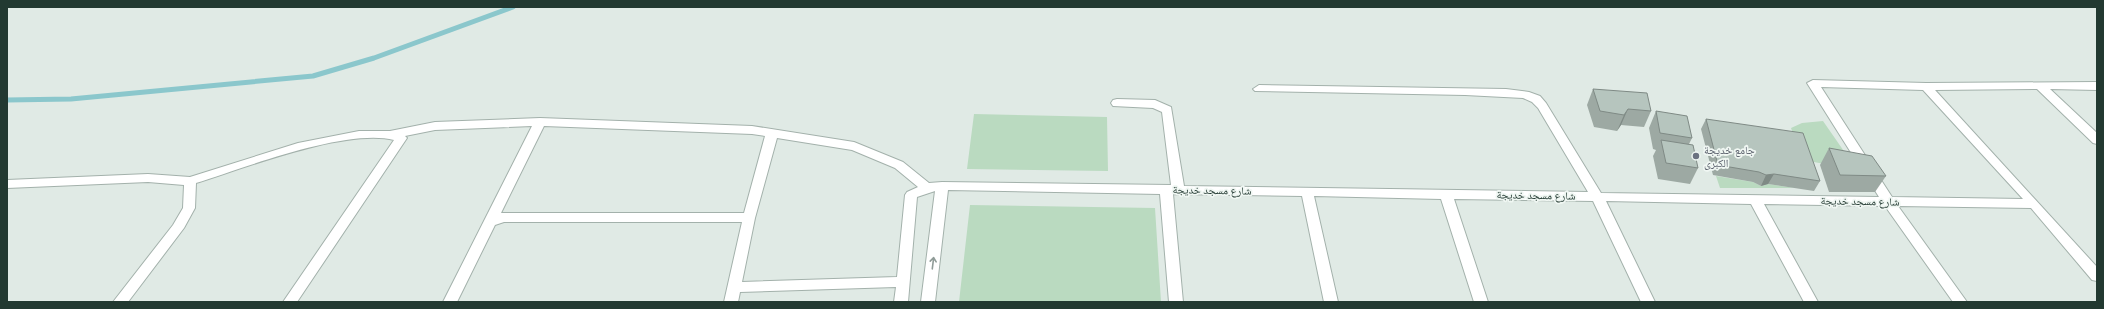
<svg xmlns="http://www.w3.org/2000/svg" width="2104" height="309" font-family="Signika,'Noto Naskh Arabic',sans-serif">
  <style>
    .green { fill: #badac0 }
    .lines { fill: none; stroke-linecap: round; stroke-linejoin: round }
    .stream { stroke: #8bc7cc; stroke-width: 5 }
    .street-casing { stroke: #a3b1ab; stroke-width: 2 }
    .street { fill: #fff; fill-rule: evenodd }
    .wall { fill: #9da9a3 }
    .shaded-wall { fill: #7f8a85 }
    .building { fill: #b6c5be; stroke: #7f8a85 }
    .oneway { stroke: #909c98 }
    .worship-dot { fill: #6b7280; stroke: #f0f7f3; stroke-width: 1.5 }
    .labels { text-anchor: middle; stroke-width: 3.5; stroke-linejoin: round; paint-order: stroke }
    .worship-label { font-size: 11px; fill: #5b616d; stroke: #f0f7f3; text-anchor: start }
    .street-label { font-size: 11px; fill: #223931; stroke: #f0f7f3 }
  </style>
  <rect width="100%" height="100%" fill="#e0eae5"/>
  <path class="green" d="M 974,114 L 1107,117 L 1108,171 L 967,169 Z
    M 1823,121 L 1857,170 L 1803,160 L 1791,128 L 1802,123 Z
    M 1716,176 L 1753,182 L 1761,186 L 1768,184 L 1795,188 L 1720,188 Z
    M 970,205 L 1155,208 L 1161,302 L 959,302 Z"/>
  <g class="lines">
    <path class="stream" d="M 7,100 L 71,99 L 313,76 L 374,58 L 513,7"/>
    <g class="street-casing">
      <path id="street" d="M 1813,80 L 1926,83 L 2097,82 L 2097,90 L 2050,89 L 2097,133 L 2097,144 L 2093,143 L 2037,89 L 1935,90 L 2097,267 L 2097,281 L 2092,280 L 2031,208 L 1898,206 L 1967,302 L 1953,302 L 1885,206 L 1764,204 L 1818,302 L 1804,302 L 1751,204 L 1606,201 L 1655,302 L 1641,302 L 1593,201 L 1454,199 L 1488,302 L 1474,302 L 1441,199 L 1314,196 L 1338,302 L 1324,302 L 1302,196 L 1173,194 L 1183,302 L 1169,302 L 1160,194 L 948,190 L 935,302 L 921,302 L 935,191 L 917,197 L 908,302 L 894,302 L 896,287 L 740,292 L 738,302 L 724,302 L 742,222 L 504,222 L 495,225 L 457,302 L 443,302 L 532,126 L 435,130 L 405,136 L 407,138 L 405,141 L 297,302 L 283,302 L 394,140 C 346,128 244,168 196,183 L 195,208 L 184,228 L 128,302 L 113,302 L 173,225 L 183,208 L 184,185 L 148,182 L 7,188 L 7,180 L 148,174 L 190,177 L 298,143 L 359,131 L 390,131 L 435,122 L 540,118 L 752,126 L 854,142 L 903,162 L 929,183 L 942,182 L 1171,185 L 1162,112 L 1153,108 L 1113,106 L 1111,103 L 1113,100 L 1117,99 L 1155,100 L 1171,107 L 1184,186 L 1588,192 L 1538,108 L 1532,102 L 1523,98 L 1465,95 L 1255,91 L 1253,89 L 1259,85 L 1506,89 L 1529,92 L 1540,96 L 1546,103 L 1601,193 L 1879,197 L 1807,83 ZM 1821,87 L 1923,90 L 2023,199 L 1892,197 ZM 544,126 L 752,134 L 765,136 L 744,213 L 501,213 ZM 777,138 L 852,150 L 895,168 L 918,187 L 907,192 L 905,195 L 897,277 L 742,282 L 755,218 Z"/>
    </g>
    <use href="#street" class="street"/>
  </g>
  <path class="wall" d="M 1593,89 L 1651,111 L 1644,127 L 1621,125 L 1617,131 L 1594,127 L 1587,105 Z
    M 1656,111 L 1692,138 L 1689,144 L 1698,168 L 1690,184 L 1658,179 L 1653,156 L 1656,150 L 1653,149 L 1649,128 Z
    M 1706,119 L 1820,181 L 1814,191 L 1768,184 L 1761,186 L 1753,182 L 1713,175 L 1701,129 Z
    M 1829,148 L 1886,176 L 1875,192 L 1829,192 L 1820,165 Z"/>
  <path class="shaded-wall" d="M 1628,109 L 1621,125 L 1617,131 L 1624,115 Z
    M 1774,174 L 1768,184 L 1761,186 L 1766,175 Z"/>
  <path class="building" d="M 1593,89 L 1647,93 L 1651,111 L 1628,109 L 1624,115 L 1600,111 Z
    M 1656,111 L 1687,116 L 1692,138 L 1660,133 Z
    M 1706,119 L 1803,133 L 1820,181 L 1774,174 L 1766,175 L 1759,172 L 1718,165 Z
    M 1661,140 L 1693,145 L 1698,168 L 1666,163 Z
    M 1829,148 L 1872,156 L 1886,176 L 1840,175 Z"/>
  <defs><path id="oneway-shaft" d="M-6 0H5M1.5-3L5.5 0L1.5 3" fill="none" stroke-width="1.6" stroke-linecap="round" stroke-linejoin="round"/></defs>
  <use class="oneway" href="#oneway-shaft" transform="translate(933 263) rotate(-83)"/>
  <circle class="worship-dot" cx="1696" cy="156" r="4"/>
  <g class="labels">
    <g class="worship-label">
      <text x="1704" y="154">جامع خديجة<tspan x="1704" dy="13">الكبرى</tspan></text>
    </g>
    <g class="street-label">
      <text transform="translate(1212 190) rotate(1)" y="4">شارع مسجد خديجة</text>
      <text transform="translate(1536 195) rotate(1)" y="4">شارع مسجد خديجة</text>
      <text transform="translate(1860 201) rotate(1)" y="4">شارع مسجد خديجة</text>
    </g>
  </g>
  <rect width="2104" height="309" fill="none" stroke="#223931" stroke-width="16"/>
</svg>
